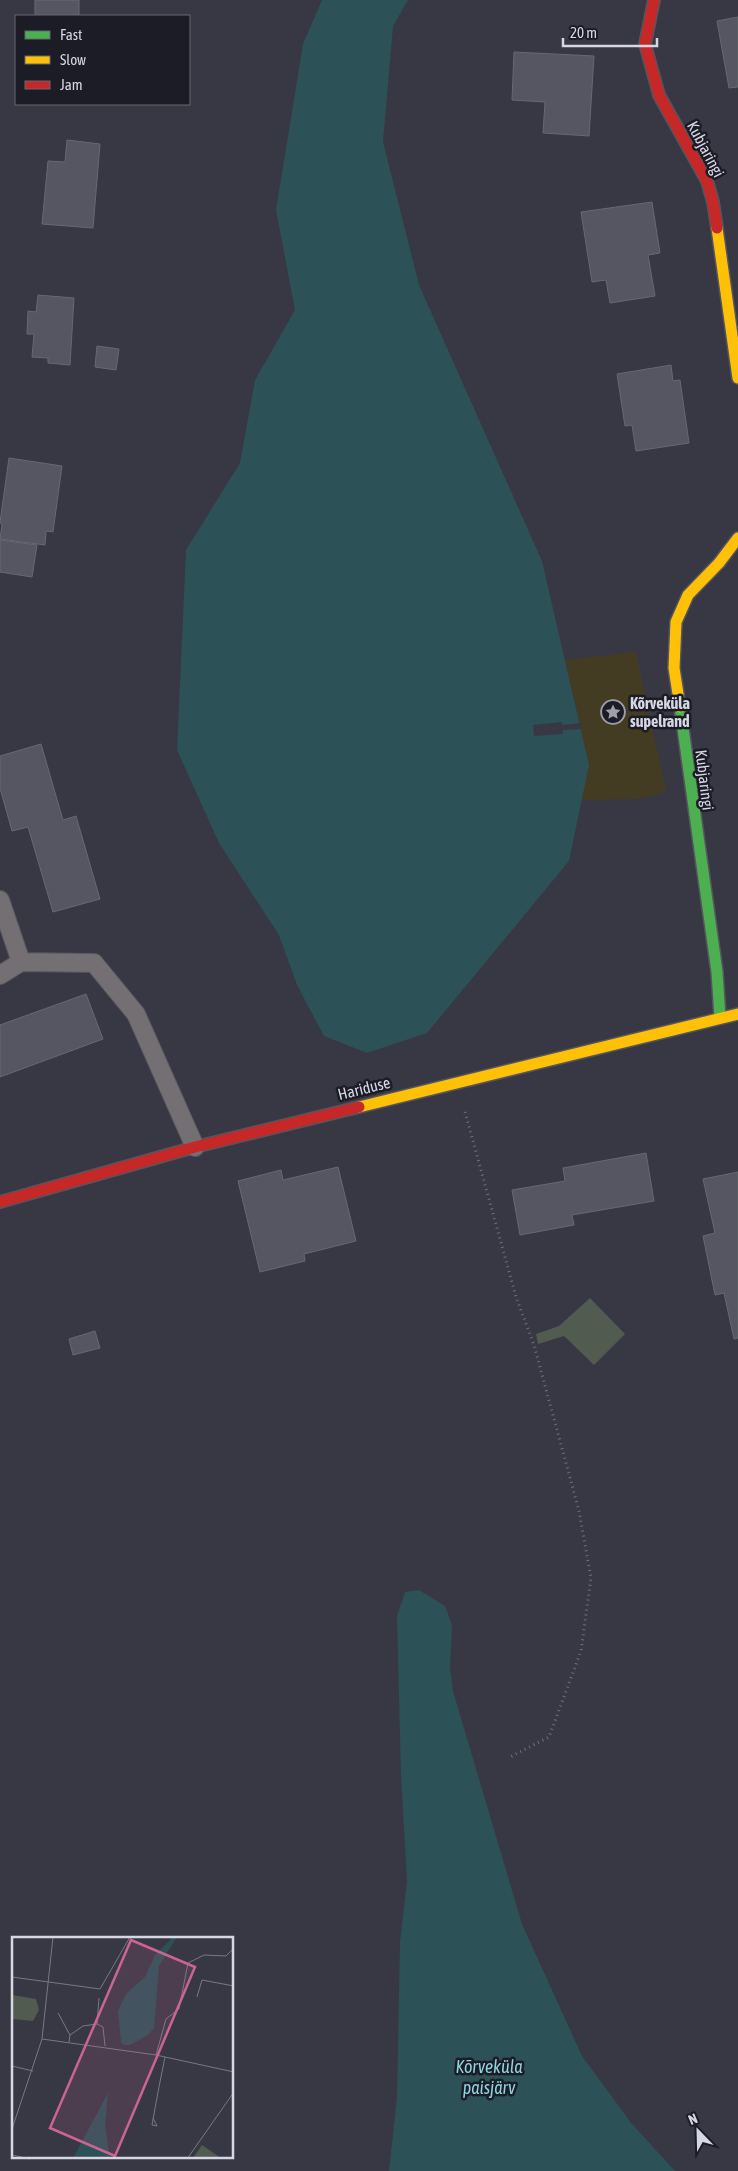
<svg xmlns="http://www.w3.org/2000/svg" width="738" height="2171" font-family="'Asap Condensed',sans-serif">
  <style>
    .green { fill: #515b50 }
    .sand { fill: #443c22 }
    .water { fill: #2c5157 }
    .pier { fill: #373843 }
    .building { fill: #555661; stroke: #676872 }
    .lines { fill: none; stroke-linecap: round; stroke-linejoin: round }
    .lane-casing { stroke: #54555f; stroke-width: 20 }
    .fast-casing { stroke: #54555f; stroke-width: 14 }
    .slow-casing { stroke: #54555f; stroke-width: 14 }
    .jam-casing { stroke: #54555f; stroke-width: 14 }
    .path { stroke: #727075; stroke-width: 3; stroke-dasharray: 1 4; stroke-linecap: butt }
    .lane { stroke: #736f73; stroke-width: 18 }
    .fast { stroke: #4caf50; stroke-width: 11 }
    .slow { stroke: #ffc107; stroke-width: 11 }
    .jam { stroke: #c62828; stroke-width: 11 }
    .labels { text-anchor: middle; stroke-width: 5; stroke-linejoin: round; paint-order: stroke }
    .street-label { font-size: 16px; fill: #d6d7e5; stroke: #1c1c26 }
    .poi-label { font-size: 16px; font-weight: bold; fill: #d6d7e5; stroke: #1c1c26; text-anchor: start }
    .water-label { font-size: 18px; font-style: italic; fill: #8bd6e2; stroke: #1c1c26 }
    .inset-road { fill: none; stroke: #777884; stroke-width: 1 }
    .view { fill: #ca6492; fill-opacity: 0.15; stroke: #ca6492; stroke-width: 2.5 }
    .inset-edge { fill: none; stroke: #d6d7e5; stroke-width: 2.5 }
  </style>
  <rect width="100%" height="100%" fill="#373843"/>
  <path class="green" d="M 590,1298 L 625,1334 L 594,1365 L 564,1336 L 538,1344 L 536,1334 L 559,1326 Z"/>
  <path class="sand" d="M 636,652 L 666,792 L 639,799 L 581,800 L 588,765 L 565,660 Z"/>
  <path class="water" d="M 322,0 L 408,0 L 393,26 L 383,142 L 419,285 L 542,561 L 589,765 L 569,861 L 427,1033 L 367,1053 L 324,1036 L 297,985 L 279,935 L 219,843 L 177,750 L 186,550 L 240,463 L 255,380 L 295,310 L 276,210 L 303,44 Z
    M 419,1590 L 445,1606 L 452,1625 L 450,1668 L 453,1691 L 522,1924 L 582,2056 L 632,2124 L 675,2171 L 389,2171 L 397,2097 L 400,1942 L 407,1881 L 401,1776 L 397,1616 L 405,1592 Z"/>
  <path class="pier" d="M 562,722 L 562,725 L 582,723 L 583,729 L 563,730 L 563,734 L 534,736 L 533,725 Z"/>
  <path class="building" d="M 35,0 L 79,0 L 79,16 L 35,16 Z
    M 738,17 L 738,87 L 729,88 L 717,21 Z
    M 514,52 L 594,56 L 589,136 L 543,133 L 545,102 L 512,100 Z
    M 67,140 L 100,144 L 93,228 L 42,224 L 48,161 L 65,162 Z
    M 652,202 L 660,253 L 648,255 L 655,296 L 610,303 L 606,280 L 592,282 L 581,212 Z
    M 38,295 L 74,298 L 70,365 L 48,363 L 48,358 L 32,357 L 34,334 L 27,334 L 28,311 L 36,312 Z
    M 97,346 L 119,349 L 116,370 L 95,367 Z
    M 671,365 L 673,381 L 680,380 L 689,443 L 636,451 L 632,425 L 625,426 L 617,374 Z
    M 9,458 L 62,466 L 53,532 L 46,531 L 45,545 L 0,539 L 2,525 L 0,522 Z
    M 0,540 L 37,545 L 32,577 L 0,572 Z
    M 41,744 L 63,820 L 76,816 L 100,899 L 53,912 L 28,827 L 12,831 L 0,788 L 0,756 Z
    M 86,994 L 103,1039 L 0,1077 L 0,1025 Z
    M 646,1153 L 654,1201 L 572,1215 L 574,1225 L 520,1235 L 512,1190 L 565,1181 L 563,1168 Z
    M 338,1167 L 356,1241 L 304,1254 L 305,1261 L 260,1272 L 238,1181 L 281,1170 L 283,1180 Z
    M 738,1172 L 738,1338 L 734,1339 L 724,1293 L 715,1295 L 703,1236 L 715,1233 L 703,1179 Z
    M 95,1331 L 100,1348 L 73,1355 L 69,1339 Z"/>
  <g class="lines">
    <g class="lane-casing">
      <path id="lane" d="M 0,900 L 21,962
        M 0,975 L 21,962 L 94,963 L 136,1014 L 195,1147"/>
    </g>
    <g class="fast-casing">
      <path id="fast" d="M 680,707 L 717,972 L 720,1017"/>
    </g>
    <g class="slow-casing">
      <path id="slow" d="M 717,228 L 738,378
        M 680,707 L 674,668 L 676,622 L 688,595 L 719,563 L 738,538
        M 359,1107 L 738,1014"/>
    </g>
    <g class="jam-casing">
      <path id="jam" d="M 654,0 L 645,44 L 659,95 L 707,181 L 713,202 L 717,228
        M 0,1202 L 195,1147 L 359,1107"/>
    </g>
    <path class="path" d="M 465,1112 L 516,1297 L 534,1345 L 579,1511 L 591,1578 L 581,1651 L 549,1737 L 510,1757"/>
    <use href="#lane" class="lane"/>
    <use href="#fast" class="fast"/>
    <use href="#slow" class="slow"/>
    <use href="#jam" class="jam"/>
  </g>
  <defs>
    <g id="sight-ring" transform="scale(1.25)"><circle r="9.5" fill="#1c1c26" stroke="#9e9fac" stroke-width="1.5"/><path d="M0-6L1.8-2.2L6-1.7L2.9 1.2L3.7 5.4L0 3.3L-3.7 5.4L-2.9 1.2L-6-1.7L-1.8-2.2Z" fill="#9e9fac"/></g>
  </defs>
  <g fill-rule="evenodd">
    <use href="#sight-ring" x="613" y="712"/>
  </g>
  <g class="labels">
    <g class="street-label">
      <text transform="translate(706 149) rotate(62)" y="6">Kubjaringi</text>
      <text transform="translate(705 780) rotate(83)" y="6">Kubjaringi</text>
      <text transform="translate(364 1088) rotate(-14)" y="6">Hariduse</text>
    </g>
    <g class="poi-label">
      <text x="630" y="709">Kõrveküla<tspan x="630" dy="18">supelrand</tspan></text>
    </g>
    <g class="water-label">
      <text x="489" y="2073">Kõrveküla<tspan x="489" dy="21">paisjärv</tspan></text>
    </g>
  </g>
  <g transform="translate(12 1937)">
    <rect width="221" height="221" fill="#373843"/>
    <path d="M 0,58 L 24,62 L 27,73 L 21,84 L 0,82 ZM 190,208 L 209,221 L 181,221 Z" fill="#515b50"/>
    <path d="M 161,0 L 165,0 L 147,29 L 142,91 L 136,98 L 118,108 L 112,108 L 109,105 L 106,74 L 114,57 L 133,40 L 143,18 ZM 96,156 L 93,189 L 98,221 L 61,221 Z" fill="#2c5157"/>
    <path class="inset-road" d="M 0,40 L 88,52 L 118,0M 185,60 L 190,43 L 222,49M 46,76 L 58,98M 85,87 L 87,61M 30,102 L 144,118 L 222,135M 57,105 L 58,98 L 71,89 L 85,87 L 91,90 L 93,109M 144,118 L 154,82 L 167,72 L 176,26 L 192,18 L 214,19 L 222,11M 0,129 L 21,134M 141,181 L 145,189 L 140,188 L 146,155 L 153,120M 0,192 L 30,102 L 41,0M 0,218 L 18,222M 175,222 L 222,155"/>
    <path class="view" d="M 119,3 L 183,30 L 103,219 L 38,191 Z"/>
    <rect width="221" height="221" class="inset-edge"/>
  </g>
  <rect x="15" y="15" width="175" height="90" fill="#1c1c26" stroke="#666772"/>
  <rect x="25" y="31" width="25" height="8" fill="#4caf50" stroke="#666772"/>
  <text x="60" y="40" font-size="15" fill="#d6d7e5">Fast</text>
  <rect x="25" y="56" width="25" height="8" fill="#ffc107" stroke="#666772"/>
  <text x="60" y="65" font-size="15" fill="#d6d7e5">Slow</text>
  <rect x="25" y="81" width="25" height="8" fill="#c62828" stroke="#666772"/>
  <text x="60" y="90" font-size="15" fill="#d6d7e5">Jam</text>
  <g transform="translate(698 2131) rotate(337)" stroke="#1c1c26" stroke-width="4" paint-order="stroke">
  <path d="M0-4L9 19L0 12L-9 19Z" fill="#d6d7e5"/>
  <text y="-8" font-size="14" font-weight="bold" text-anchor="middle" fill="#d6d7e5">N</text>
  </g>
  <path d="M563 38v8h94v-8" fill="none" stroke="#d6d7e5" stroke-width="2.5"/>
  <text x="570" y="38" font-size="15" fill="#d6d7e5" stroke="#1c1c26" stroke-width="4" paint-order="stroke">20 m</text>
</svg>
